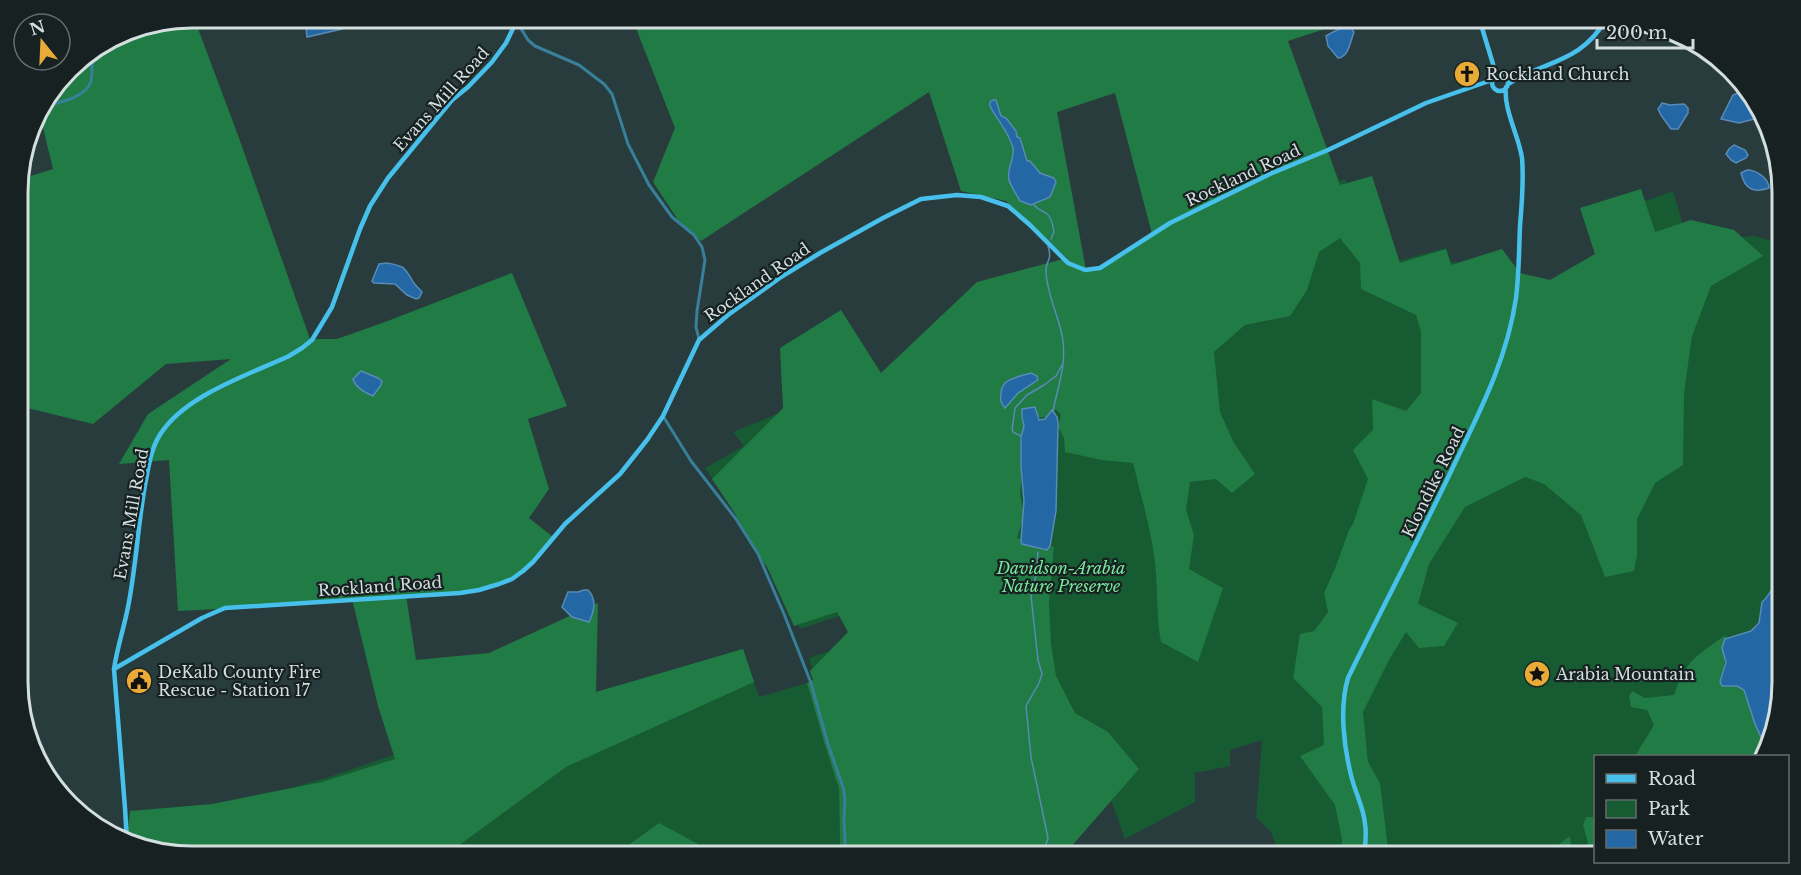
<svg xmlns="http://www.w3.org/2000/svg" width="1801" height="875" font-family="'Libre Baskerville',serif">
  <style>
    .green { fill: #165b31 }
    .forest { fill: #217b44; fill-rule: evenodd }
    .water { fill: #2367a5; stroke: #588bb6; stroke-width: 1.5 }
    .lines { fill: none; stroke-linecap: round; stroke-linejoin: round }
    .stream { stroke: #588bb6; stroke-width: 1.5 }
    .minor { stroke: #387f99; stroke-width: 3 }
    .major { stroke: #47c1ec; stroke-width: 4.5 }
    .labels { text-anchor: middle; stroke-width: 4.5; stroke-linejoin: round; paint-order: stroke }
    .poi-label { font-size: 16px; fill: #d3dedf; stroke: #182121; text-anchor: start }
    .street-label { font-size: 16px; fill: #d3dedf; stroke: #182121 }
    .park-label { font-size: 16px; font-style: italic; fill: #78e89b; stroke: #182121 }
    .rim { fill: none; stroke: #d3dedf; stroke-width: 3 }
  </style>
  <rect width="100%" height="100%" fill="#293c3d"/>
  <path class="green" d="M 1345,179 L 1372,268 L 1446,248 L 1451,262 L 1514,267 L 1360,643 L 1360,857 L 1280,857 L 1271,832 L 1256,817 L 1262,740 L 1230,750 L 1230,766 L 1195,773 L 1195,802 L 1125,839 L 1110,797 L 848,813 L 817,683 L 809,658 L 873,636 L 863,608 L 800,629 L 776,574 L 755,537 L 705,468 L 744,446 L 733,432 L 787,410 L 975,360 L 1128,249 L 1319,190 Z
    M 1673,191 L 1688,241 L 1754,236 L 1782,244 L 1783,683 L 1766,756 L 1596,756 L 1595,857 L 1368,857 L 1357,679 L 1453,487 L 1646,300 L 1618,211 Z
    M 743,649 L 759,697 L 807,683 L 823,739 L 839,789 L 840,845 L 845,857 L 192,857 L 134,844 L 134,816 L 236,804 L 329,777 L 393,755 Z"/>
  <path class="forest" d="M 194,18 L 239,138 L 310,339 L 337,339 L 385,322 L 512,273 L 567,406 L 528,419 L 549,489 L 529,518 L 553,537 C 546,547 539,559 530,566 C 496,596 449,592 406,595 L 416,660 L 489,653 L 598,603 L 596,692 L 743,649 L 754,682 L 566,767 L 447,854 L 451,857 L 192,857 L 126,842 L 130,811 L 212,804 L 322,782 L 395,759 L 378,706 L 352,599 L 239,608 L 178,611 L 169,460 L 119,464 L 148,414 L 231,359 L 166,364 L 93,424 L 19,406 L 18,180 L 53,169 L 39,111 L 77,61 L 126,31 Z
    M 632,18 L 1358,18 L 1288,41 L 1340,185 L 1372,176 L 1400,263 L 1446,249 L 1451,265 L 1502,249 L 1520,273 L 1550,280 L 1595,254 L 1580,208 L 1641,189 L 1655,232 L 1691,220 L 1734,230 L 1763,256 L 1711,286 L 1692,336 L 1684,393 L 1683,465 L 1655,483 L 1637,519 L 1637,555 L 1634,571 L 1605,577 L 1581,515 L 1544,484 L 1525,477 L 1465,507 L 1429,564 L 1418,604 L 1458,623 L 1444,646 L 1419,648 L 1406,632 L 1389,660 L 1363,712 L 1368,762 L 1380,783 L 1389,857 L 1341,857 L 1342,840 L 1335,805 L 1300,756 L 1324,745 L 1322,707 L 1293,678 L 1300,634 L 1314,631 L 1328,612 L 1324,593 L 1336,566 L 1349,530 L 1353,524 L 1368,479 L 1353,450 L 1373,430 L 1372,399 L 1406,411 L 1421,393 L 1421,332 L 1416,315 L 1361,289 L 1360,263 L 1340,238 L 1319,252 L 1307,290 L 1290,316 L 1245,325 L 1214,352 L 1220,412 L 1234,443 L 1255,474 L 1232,493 L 1216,479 L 1190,482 L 1186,510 L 1194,535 L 1189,569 L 1223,588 L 1198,662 L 1161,642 C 1156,615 1158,589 1155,563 C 1151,529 1141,496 1133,463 L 1102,460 L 1065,452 L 1064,438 L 1058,427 L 1061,415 L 1056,409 L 1047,417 L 1036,417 L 1020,437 L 1022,473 L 1020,494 L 1024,515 L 1017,538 L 1054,547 L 1049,603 L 1051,644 L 1056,676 L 1075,713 L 1108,732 L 1139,769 L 1062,857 L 845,857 L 840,845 L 839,789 L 823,739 L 807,683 L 813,680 L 810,671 L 848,632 L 837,612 L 794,626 L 767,567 L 757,553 L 734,512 L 712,479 L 783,408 L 780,348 L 841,310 L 881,373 L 977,282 L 1067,258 L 1006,201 L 961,191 L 929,92 L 701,241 L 678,220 L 653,182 L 675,128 ZM 1115,93 L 1152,234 L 1094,270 L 1086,270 L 1057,112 Z
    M 1724,636 L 1730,638 L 1720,682 L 1731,686 L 1737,686 L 1744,690 C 1747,705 1768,746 1766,756 L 1635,756 L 1654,725 L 1647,710 L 1631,707 L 1629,696 L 1632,691 L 1645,698 L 1674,695 C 1686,660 1695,657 1724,636 Z
    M 1586,817 L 1595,817 L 1595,857 L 1542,857 L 1542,852 L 1554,848 L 1570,836 L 1572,855 L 1587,853 L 1588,843 L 1583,825 Z
    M 659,823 L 722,857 L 612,857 Z"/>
  <path class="water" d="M 305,18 L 359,18 L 342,29 L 307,37 Z
    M 1347,26 L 1350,26 L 1354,32 C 1350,42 1349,57 1338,58 L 1328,46 L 1326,36 L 1335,31 Z
    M 1738,93 C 1748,98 1757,106 1760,117 L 1758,118 L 1739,123 L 1721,119 L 1733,95 Z
    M 993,100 L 996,100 L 1001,116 L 1006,118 L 1016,131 L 1017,137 L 1020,138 L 1027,161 L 1030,161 L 1040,173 L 1054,178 L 1056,182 L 1050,197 L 1031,205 L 1020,201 C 1017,195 1011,187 1009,180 C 1006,170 1015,158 1013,148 C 1009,132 997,120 990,106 L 990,102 Z
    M 1662,103 L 1670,105 L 1684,104 L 1688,108 L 1688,113 L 1678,129 L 1671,129 L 1661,115 L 1658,109 Z
    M 1734,145 L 1745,150 L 1748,155 L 1746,158 L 1736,163 L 1731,160 L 1726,154 L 1729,149 Z
    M 1747,170 C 1757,170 1769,179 1769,188 C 1754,193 1745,190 1741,173 Z
    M 387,263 C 403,266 404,266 412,280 C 414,285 419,288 422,292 L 419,298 L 416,299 L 407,295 L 395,284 L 374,283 L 372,281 L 379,264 Z
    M 361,371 L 378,378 L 382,381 L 381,385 L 373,396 C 366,393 355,387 353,379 Z
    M 1031,373 L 1037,376 L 1038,380 L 1018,393 L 1005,408 C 1001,403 1000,400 1001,394 C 1001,378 1019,377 1031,373 Z
    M 1035,407 L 1039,420 L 1045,419 L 1052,410 L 1057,417 L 1058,424 L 1056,511 L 1050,546 L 1047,550 L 1022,544 L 1021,541 L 1024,501 L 1021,467 L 1021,437 L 1024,426 L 1022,417 L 1022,409 Z
    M 1781,575 L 1783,575 L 1783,683 L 1767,750 L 1755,724 L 1744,690 L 1737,686 L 1722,686 L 1720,682 L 1726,662 L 1722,648 L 1725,639 L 1751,631 L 1759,623 L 1762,602 C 1769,597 1775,582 1781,575 Z
    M 584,590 L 588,590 C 597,599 594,612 589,622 L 572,617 L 562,607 L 568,592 L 578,592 Z"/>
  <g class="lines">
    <path class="stream" d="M 1034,205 C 1038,210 1041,210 1046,213 C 1052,217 1053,226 1054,232 L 1051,239
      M 1048,246 C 1053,262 1045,260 1046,272 C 1047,296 1060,318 1063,341 C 1066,367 1058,386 1053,411
      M 1021,436 L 1013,432 L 1012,430 L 1015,408 L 1027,395 L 1044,385 L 1056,376 L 1062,365
      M 1038,552 L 1037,571 L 1031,596 L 1038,660 L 1042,674 L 1039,683 L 1026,706 L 1031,757 L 1048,838 L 1042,857"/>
    <path class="minor" d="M 517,22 L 528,40 L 535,46 L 579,65 L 604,84 L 612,94 L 628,144 L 649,185 L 672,217 L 694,235 L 702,247 L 705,260 L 697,311 L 696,327 L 699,339
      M 42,107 C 56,103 87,98 91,81 C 93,72 92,62 91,52
      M 663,416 L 691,461 L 736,519 L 758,554 L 784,614 L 811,683 L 828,744 L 843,787 L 845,798 L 844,821 L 846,857"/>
    <path class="major" d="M 1479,18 L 1493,64 L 1494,76
      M1492 83a8 8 0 1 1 16 0a8 8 0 1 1-16 0Z
      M 1508,84 C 1548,59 1580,64 1607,18
      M 114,669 L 202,618 L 225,608 L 460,593 L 479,590 L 499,584 L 512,579 L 523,571 L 533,562 L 565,524 L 620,474 L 647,440 L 663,416 L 699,340 L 728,315 L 781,277 L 820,253 L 883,218 L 921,199 L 957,195 L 981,197 L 1008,206 L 1030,225 L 1068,263 L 1085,270 L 1100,268 L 1170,223 L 1270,174 L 1328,150 L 1426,103 L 1492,80
      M 127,842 L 125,808 L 114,669 C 117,648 124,628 128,607 C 136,567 138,525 145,485 C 149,465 151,445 164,429 C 190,394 250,374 289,356 L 302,348 L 312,340 L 332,307 L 360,229 L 370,206 L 388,178 L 452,100 L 468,87 L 492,62 L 506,43 L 518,18
      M 1364,857 C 1365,846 1367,835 1365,824 C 1364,809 1356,794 1352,779 C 1344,749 1339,708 1348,678 C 1383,606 1421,535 1455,463 C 1481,409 1507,359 1516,298 C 1519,274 1519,250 1520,226 C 1522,203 1524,180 1522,158 C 1519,136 1503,109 1506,87"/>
  </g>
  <defs>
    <g id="church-disc" transform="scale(1.35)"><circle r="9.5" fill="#e9ab38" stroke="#182121"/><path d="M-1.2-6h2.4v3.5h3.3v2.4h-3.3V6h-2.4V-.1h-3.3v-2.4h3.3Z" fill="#111"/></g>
    <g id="sight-disc" transform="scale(1.35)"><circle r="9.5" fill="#e9ab38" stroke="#182121"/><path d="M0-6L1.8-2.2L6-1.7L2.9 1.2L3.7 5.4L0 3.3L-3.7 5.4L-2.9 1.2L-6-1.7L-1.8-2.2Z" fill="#111"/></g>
    <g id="civic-disc" transform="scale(1.35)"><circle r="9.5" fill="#e9ab38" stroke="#182121"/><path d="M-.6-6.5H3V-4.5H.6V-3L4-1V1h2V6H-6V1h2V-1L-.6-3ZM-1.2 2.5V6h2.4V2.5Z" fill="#111"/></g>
  </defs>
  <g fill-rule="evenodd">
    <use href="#church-disc" x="1467" y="74"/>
    <use href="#sight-disc" x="1537" y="674"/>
    <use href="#civic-disc" x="139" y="681"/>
  </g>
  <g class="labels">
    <g class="poi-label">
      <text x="1486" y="80">Rockland Church</text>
      <text x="158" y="678">DeKalb County Fire<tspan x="158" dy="18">Rescue - Station 17</tspan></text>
      <text x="1556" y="680">Arabia Mountain</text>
    </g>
    <g class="street-label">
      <text transform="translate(441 99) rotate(-48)" y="6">Evans Mill Road</text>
      <text transform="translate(1243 175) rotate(-25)" y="6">Rockland Road</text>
      <text transform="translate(757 282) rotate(-35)" y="6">Rockland Road</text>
      <text transform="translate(1433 482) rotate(-64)" y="6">Klondike Road</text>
      <text transform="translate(131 514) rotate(-80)" y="6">Evans Mill Road</text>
      <text transform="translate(380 586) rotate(-4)" y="6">Rockland Road</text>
    </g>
    <g class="park-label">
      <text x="1061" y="574">Davidson-Arabia<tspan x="1061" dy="18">Nature Preserve</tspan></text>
    </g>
  </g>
  <path d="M0 0H1801V875H0ZM192 28H1608A164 164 0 0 1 1772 192V682A164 164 0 0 1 1608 846H192A164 164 0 0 1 28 682V192A164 164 0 0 1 192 28Z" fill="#182121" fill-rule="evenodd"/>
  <path class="rim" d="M192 28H1608A164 164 0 0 1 1772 192V682A164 164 0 0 1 1608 846H192A164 164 0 0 1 28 682V192A164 164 0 0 1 192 28Z"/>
  <rect x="1594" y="755" width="195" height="108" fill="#182121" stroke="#636d6d" stroke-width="1.5"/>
  <rect x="1606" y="774" width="30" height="9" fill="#47c1ec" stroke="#636d6d" stroke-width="1.5"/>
  <text x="1648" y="785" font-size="18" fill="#d3dedf">Road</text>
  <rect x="1606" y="800" width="30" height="18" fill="#165b31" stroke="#636d6d" stroke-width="1.5"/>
  <text x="1648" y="815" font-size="18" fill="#d3dedf">Park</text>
  <rect x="1606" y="830" width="30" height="18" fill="#2367a5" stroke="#636d6d" stroke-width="1.5"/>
  <text x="1648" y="845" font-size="18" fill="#d3dedf">Water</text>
  <g transform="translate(42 42) rotate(342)"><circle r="28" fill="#182121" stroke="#636d6d" stroke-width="1.5"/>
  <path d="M0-4.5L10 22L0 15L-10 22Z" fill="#e9ab38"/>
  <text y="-9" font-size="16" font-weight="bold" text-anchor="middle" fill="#d3dedf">N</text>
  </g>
  <path d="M1597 39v9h96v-9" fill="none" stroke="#d3dedf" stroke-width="3"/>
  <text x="1606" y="39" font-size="18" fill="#d3dedf" stroke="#182121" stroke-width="4.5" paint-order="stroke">200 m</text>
</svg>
